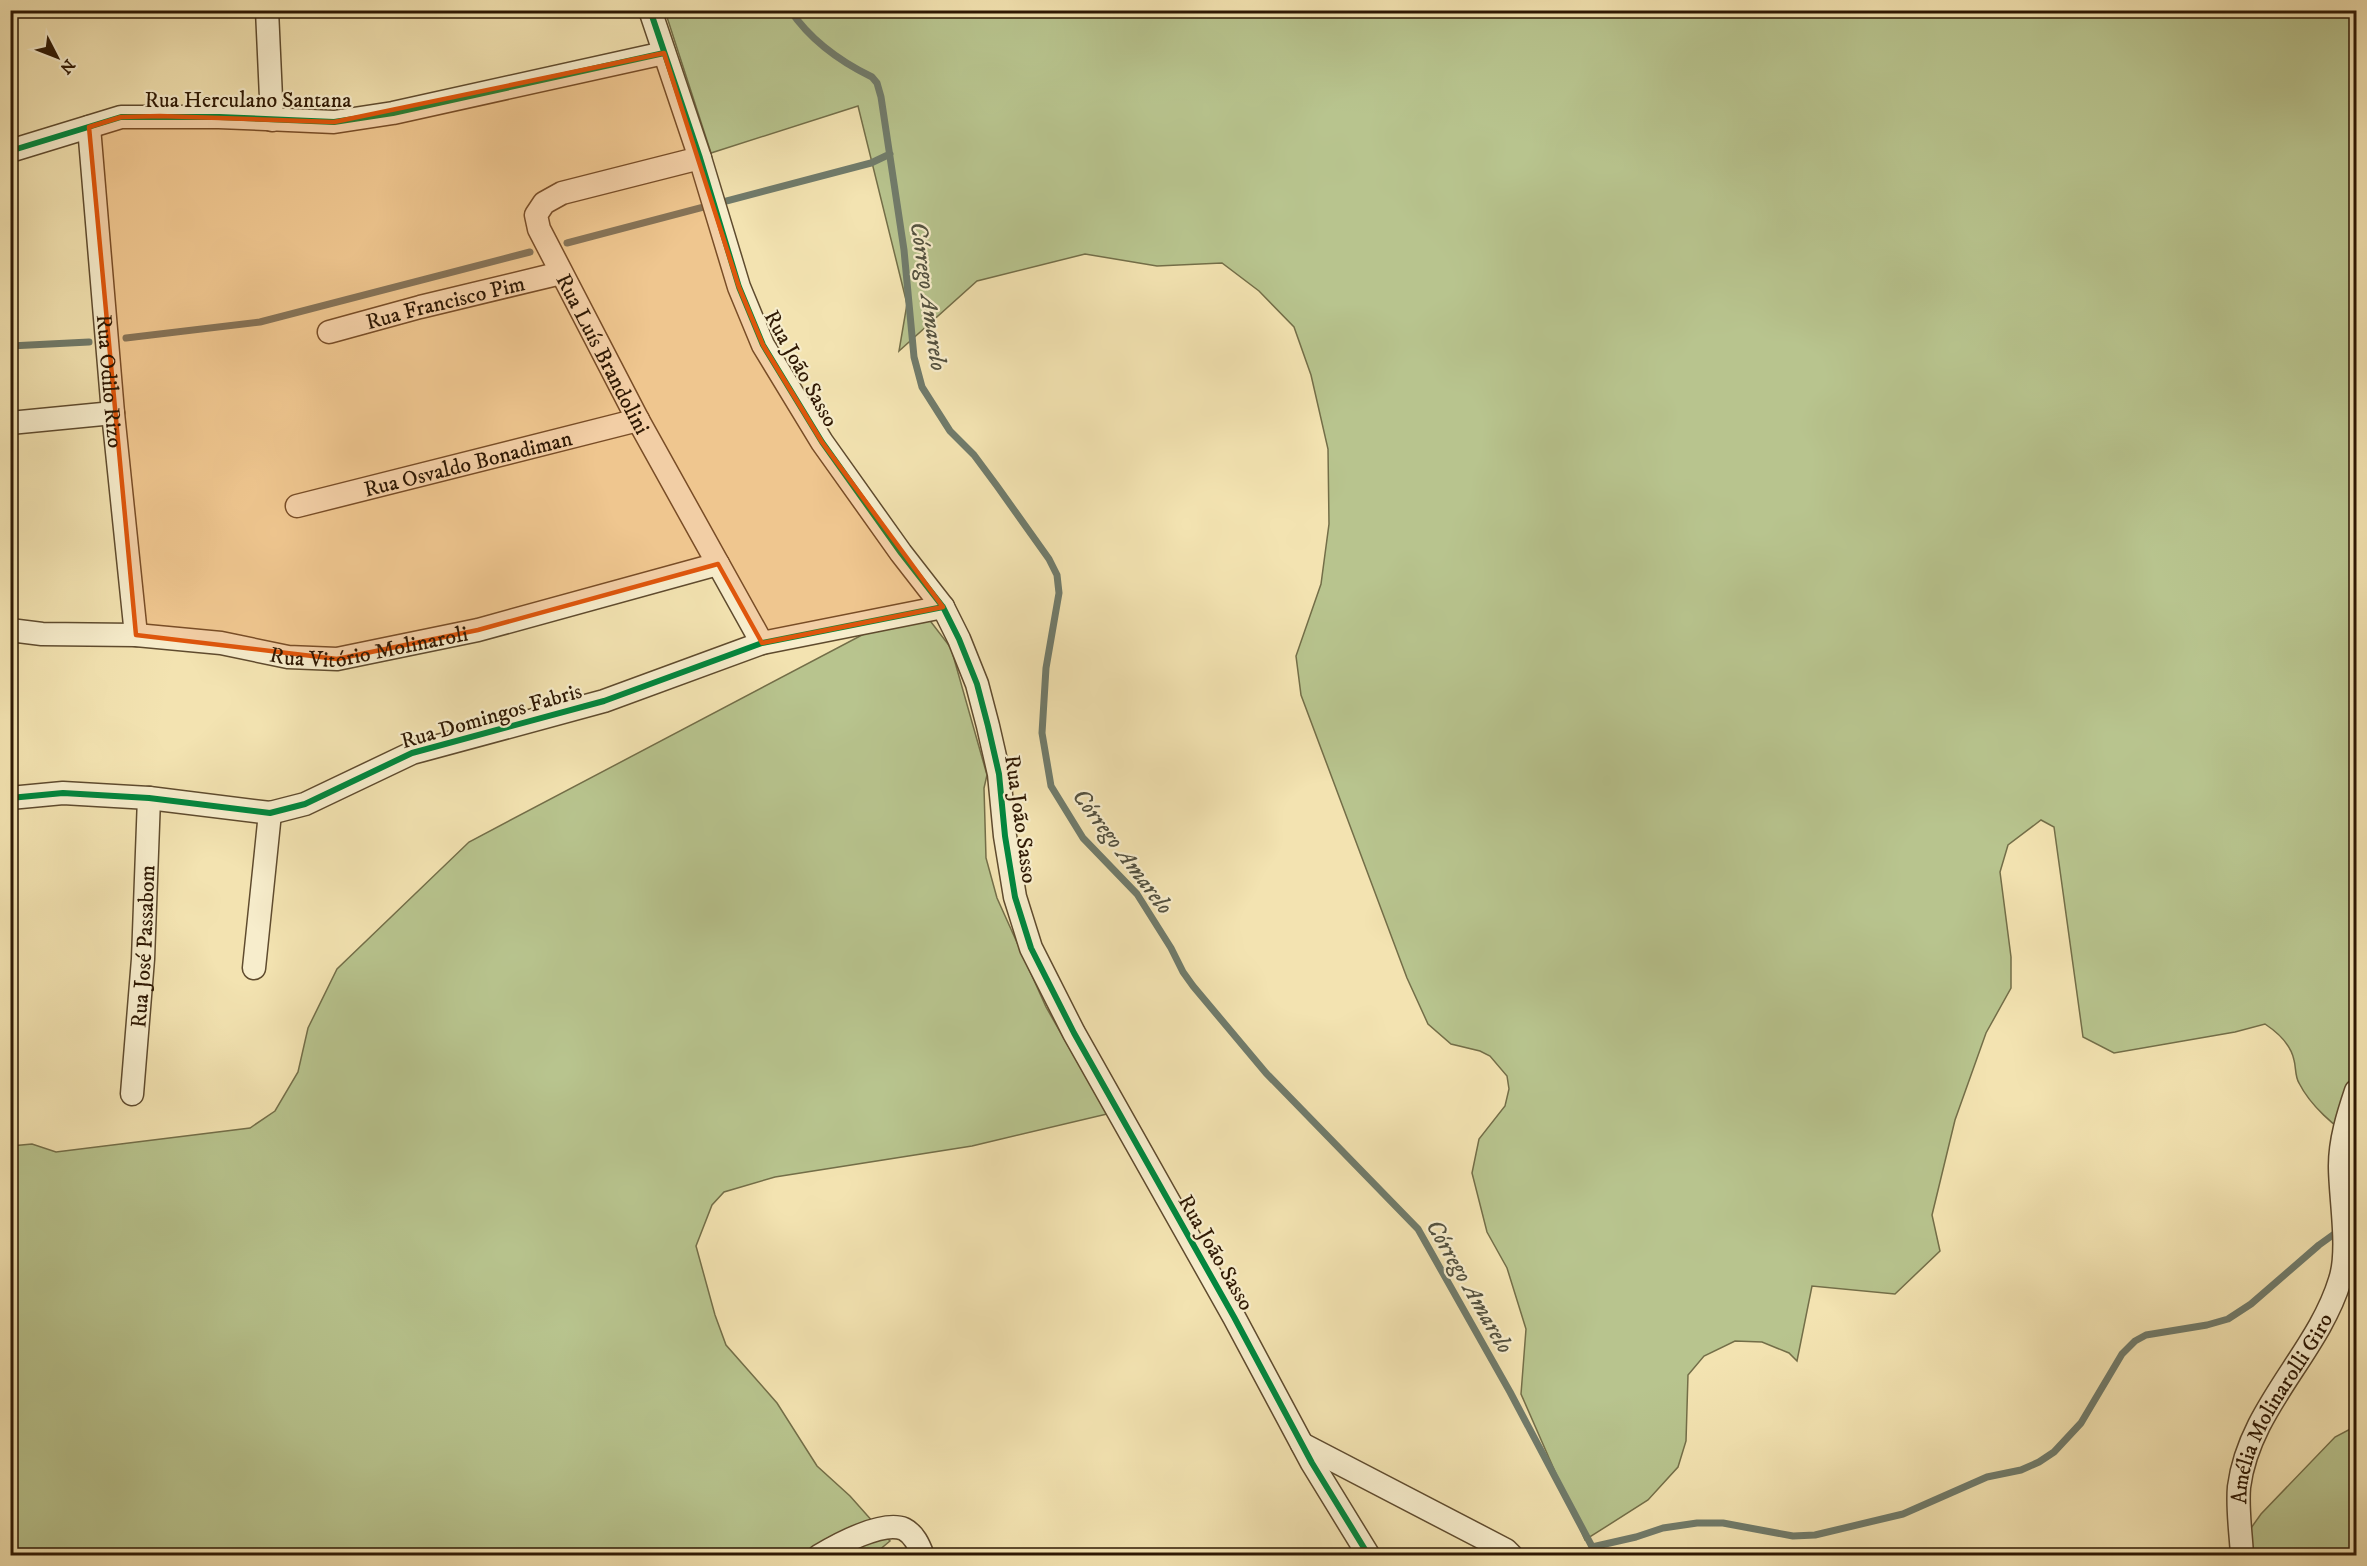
<svg xmlns="http://www.w3.org/2000/svg" width="2367" height="1566" font-family="'IM FELL DW Pica',serif">
  <style>
    .green { fill: #b8c48e; stroke: #736e48; stroke-width: 1.5 }
    .lines { fill: none; stroke-linecap: round; stroke-linejoin: round }
    .stream { stroke: #707b6b; stroke-width: 7 }
    .minor-casing { stroke: #5f4b2e; stroke-width: 25 }
    .minor { stroke: #f7edcc; stroke-width: 22 }
    .cycleway-casing { stroke: #f7edcc; stroke-width: 10 }
    .cycleway { stroke: #00873e; stroke-width: 6 }
    .marked { fill: #df560c; fill-opacity: 0.2; stroke: #df560c; stroke-width: 4.5; stroke-linejoin: round }
    .labels { text-anchor: middle; stroke-width: 4.5; stroke-linejoin: round; paint-order: stroke }
    .street-label { font-size: 22px; fill: #2e1803; stroke: #f7edcc }
    .water-label { font-size: 24px; font-style: italic; fill: #545240; stroke: #f7edcc }
  </style>
  <rect width="100%" height="100%" fill="#f3e3b1"/>
  <filter id="stains"><feTurbulence type="fractalNoise" baseFrequency=".00333" numOctaves="4"/><feColorMatrix values="0 0 0 0 .2 0 0 0 0 .09 0 0 0 0 .02 0 0 0 .5 -.17"/></filter>
  <radialGradient id="worn" r=".72"><stop offset=".6" stop-color="#630" stop-opacity="0"/><stop offset="1" stop-color="#630" stop-opacity=".3"/></radialGradient>
  <path class="green" d="M 665,11 L 2356,11 L 2356,1139 C 2335,1128 2310,1105 2299,1083 C 2295,1077 2296,1067 2294,1060 C 2291,1045 2277,1032 2265,1024 L 2235,1032 L 2114,1053 L 2083,1037 L 2054,827 L 2041,820 L 2008,845 L 2000,872 L 2011,957 L 2011,988 L 1986,1033 L 1955,1120 L 1932,1215 L 1940,1251 L 1895,1294 L 1812,1286 L 1797,1361 L 1789,1353 L 1762,1342 L 1735,1341 L 1704,1356 L 1688,1375 L 1686,1441 L 1678,1467 L 1648,1500 L 1585,1540 L 1521,1394 L 1526,1329 L 1507,1268 L 1487,1232 L 1472,1173 L 1479,1139 L 1505,1106 L 1509,1089 L 1507,1076 L 1490,1056 L 1480,1051 L 1451,1044 L 1428,1024 L 1407,978 L 1301,695 L 1296,656 L 1321,584 L 1329,524 L 1328,449 L 1311,375 L 1294,327 L 1259,291 L 1222,263 L 1157,266 L 1085,254 L 977,281 L 899,351 L 907,304 L 858,106 L 711,153 Z
    M 928,618 L 951,648 L 987,775 L 984,788 L 986,858 L 997,898 L 1046,1007 L 1107,1114 L 972,1146 L 775,1177 L 724,1192 L 712,1205 L 696,1246 L 715,1315 L 726,1345 L 777,1403 L 817,1466 L 850,1496 L 890,1541 L 872,1556 L 11,1556 L 11,1146 L 32,1144 L 56,1152 L 250,1128 L 275,1111 L 298,1072 L 308,1028 L 337,969 L 469,842 L 881,625 Z
    M 2356,1426 L 2356,1555 L 2243,1555 L 2239,1545 L 2261,1514 L 2335,1437 Z"/>
  <g class="lines">
    <path class="stream" d="M 790,10 C 811,41 839,61 872,77 L 877,83 L 881,97 L 904,250 L 914,357 L 922,387 L 950,431 L 974,455 L 997,486 L 1049,559 L 1057,575 L 1059,593 L 1046,668 L 1042,733 L 1051,786 L 1083,838 L 1137,894 L 1171,948 L 1183,972 L 1193,986 L 1266,1073 L 1418,1229 L 1510,1392 L 1597,1556
      M 567,243 L 871,163 L 890,154
      M 126,338 L 260,322 L 530,252
      M 10,346 L 89,342
      M 1592,1547 L 1636,1537 L 1663,1528 L 1697,1523 L 1723,1523 L 1793,1536 L 1815,1535 L 1903,1514 L 1987,1477 L 2021,1470 L 2039,1462 L 2054,1452 L 2081,1423 L 2122,1354 L 2135,1341 L 2146,1335 L 2207,1325 L 2228,1319 L 2251,1304 L 2319,1245 L 2337,1232"/>
    <g class="minor-casing">
      <g id="minor">
        <path d="M 267,10 L 272,120"/>
        <path d="M 650,10 L 700,158 L 739,287 L 763,345 L 822,442 L 901,553 L 943,607 L 959,639 L 977,684 L 988,726 L 999,774 L 1005,836 L 1015,897 L 1031,948 L 1074,1033 L 1234,1317 L 1312,1463 L 1369,1556"/>
        <path id="s1" d="M 89,127 L 113,413 L 136,635"/>
        <path d="M 10,151 L 121,117 L 219,117 L 334,122 L 393,113 L 664,53"/>
        <path id="s2" d="M 700,158 L 562,193 L 544,203 L 536,215 L 539,229 L 638,420 L 762,643"/>
        <path id="s3" d="M 329,332 L 420,307 L 561,273"/>
        <path d="M 10,423 L 113,413"/>
        <path id="s4" d="M 297,506 L 638,420"/>
        <path id="s5" d="M 10,630 L 42,634 L 136,635 L 221,643 L 288,657 L 337,659 L 478,630 L 718,564"/>
        <path d="M 10,798 L 63,793 L 149,798 L 270,813 L 305,804 L 412,753 L 604,701 L 762,643 L 943,607"/>
        <path d="M 254,968 L 270,813"/>
        <path id="s6" d="M 132,1094 L 143,959 L 149,798"/>
        <path d="M 1302,1444 L 1506,1550 L 1512,1556"/>
        <path d="M 819,1556 C 837,1545 883,1520 904,1529 C 914,1534 919,1545 923,1556"/>
        <path id="s7" d="M 2242,1556 C 2241,1534 2237,1509 2239,1487 C 2249,1408 2318,1353 2340,1280 C 2350,1250 2340,1198 2340,1166 C 2340,1140 2348,1115 2356,1091"/>
      </g>
    </g>
    <use href="#minor" class="minor"/>
    <g class="cycleway-casing">
      <path id="cycleway" d="M 650,10 L 700,158 L 739,287 L 763,345 L 822,442 L 901,553 L 943,607 L 959,639 L 977,684 L 988,726 L 999,774 L 1005,836 L 1015,897 L 1031,948 L 1074,1033 L 1234,1317 L 1312,1463 L 1369,1556
        M 10,151 L 121,117 L 219,117 L 334,122 L 393,113 L 664,53
        M 10,798 L 63,793 L 149,798 L 270,813 L 305,804 L 412,753 L 604,701 L 762,643 L 943,607"/>
    </g>
    <use href="#cycleway" class="cycleway"/>
  </g>
  <path class="marked" d="M 664,53 L 739,287 L 763,345 L 822,442 L 943,607 L 762,643 L 718,564 L 478,630 L 337,659 L 136,635 L 89,127 L 121,117 L 160,116 L 334,122 Z"/>
  <g class="labels">
    <g class="street-label">
      <text x="248" y="107">Rua Herculano Santana</text>
      <text dy="8" stroke="none"><textPath href="#s3" startOffset="120">Rua Francisco Pim</textPath></text>
      <text dy="8" stroke="none"><textPath href="#s2" startOffset="332">Rua Luís Brandolini</textPath></text>
      <text transform="translate(802 368) rotate(61)" y="8">Rua João Sasso</text>
      <text dy="8" stroke="none"><textPath href="#s1" startOffset="255">Rua Odilo Rizo</textPath></text>
      <text dy="8" stroke="none"><textPath href="#s4" startOffset="176">Rua Osvaldo Bonadiman</textPath></text>
      <text dy="8" stroke="none"><textPath href="#s5" startOffset="362">Rua Vitório Molinaroli</textPath></text>
      <text transform="translate(491 715) rotate(-16)" y="8">Rua Domingos Fabris</text>
      <text transform="translate(1022 819) rotate(82)" y="8">Rua João Sasso</text>
      <text dy="8" stroke="none"><textPath href="#s6" startOffset="148">Rua José Passabom</textPath></text>
      <text transform="translate(1217 1252) rotate(60)" y="8">Rua João Sasso</text>
      <text dy="8" stroke="none"><textPath href="#s7" startOffset="158">Amélia Molinarolli Giro</textPath></text>
    </g>
    <g class="water-label">
      <text transform="translate(929 296) rotate(82)" y="8">Córrego Amarelo</text>
      <text transform="translate(1123 851) rotate(53)" y="8">Córrego Amarelo</text>
      <text transform="translate(1470 1286) rotate(60)" y="8">Córrego Amarelo</text>
    </g>
  </g>
  <rect width="2367" height="1566" fill="none" stroke="#f3e3b1" stroke-width="36"/>
  <rect x="12" y="12" width="2343" height="1542" fill="none" stroke="#2e1803" stroke-width="3"/>
  <rect x="18" y="18" width="2331" height="1530" fill="none" stroke="#2e1803" stroke-width="1.5"/>
  <g transform="translate(57 57) rotate(132)" stroke="#f7edcc" stroke-width="4.5" paint-order="stroke">
  <path d="M0-4.5L10 22L0 15L-10 22Z" fill="#2e1803"/>
  <text y="-9" font-size="16" font-weight="bold" text-anchor="middle" fill="#2e1803">N</text>
  </g>
  <rect width="100%" height="100%" filter="url(#stains)"/>
  <rect width="100%" height="100%" fill="url(#worn)"/>
</svg>
